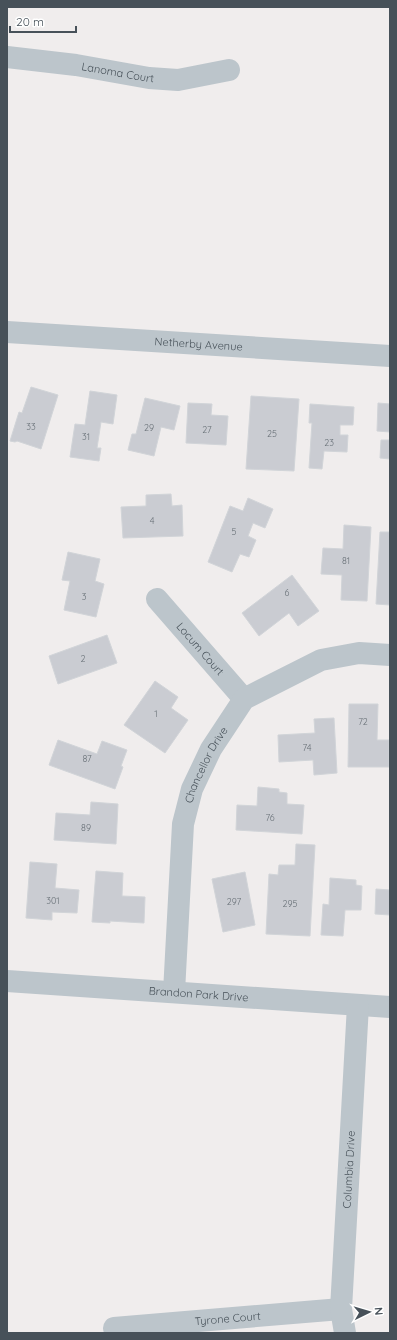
<svg xmlns="http://www.w3.org/2000/svg" width="397" height="1340" font-family="Quicksand,sans-serif">
  <style>
    .building { fill: #caccd2; stroke: #d1d4d8 }
    .lines { fill: none; stroke-linecap: round; stroke-linejoin: round }
    .minor { stroke: #bcc5cb; stroke-width: 22 }
    .labels { text-anchor: middle; stroke-width: 3; stroke-linejoin: round; paint-order: stroke }
    .number-label { font-size: 9px; fill: #687077 }
    .street-label { font-size: 11px; fill: #475159; stroke: #fff }
  </style>
  <rect width="100%" height="100%" fill="#f0eded"/>
  <path class="building" d="M 31,387 L 58,395 L 41,449 L 17,441 L 15,442 L 10,441 L 19,412 L 22,413 Z
    M 90,391 L 117,395 L 113,424 L 101,422 L 97,448 L 101,448 L 99,461 L 70,457 L 75,424 L 85,425 Z
    M 251,396 L 299,399 L 294,471 L 246,469 Z
    M 145,398 L 180,406 L 174,430 L 161,427 L 154,456 L 128,450 L 132,434 L 136,434 Z
    M 188,403 L 212,404 L 211,415 L 228,416 L 226,445 L 186,443 Z
    M 378,403 L 390,404 L 390,432 L 377,431 Z
    M 310,404 L 354,407 L 353,425 L 340,425 L 340,435 L 348,435 L 347,452 L 324,451 L 322,469 L 309,468 L 312,423 L 309,423 Z
    M 381,440 L 390,440 L 390,459 L 380,458 Z
    M 171,494 L 172,506 L 182,505 L 183,536 L 123,538 L 121,507 L 146,506 L 146,495 Z
    M 248,498 L 273,509 L 265,528 L 253,523 L 248,536 L 256,540 L 249,557 L 240,554 L 232,572 L 208,562 L 230,506 L 243,511 Z
    M 344,525 L 371,527 L 367,601 L 341,600 L 342,575 L 321,574 L 323,548 L 343,549 Z
    M 380,532 L 390,532 L 390,605 L 376,604 Z
    M 68,552 L 100,559 L 95,581 L 104,584 L 96,617 L 64,610 L 70,581 L 62,580 Z
    M 292,575 L 319,611 L 298,626 L 289,613 L 259,636 L 242,613 Z
    M 107,635 L 117,663 L 58,684 L 49,656 Z
    M 155,681 L 178,697 L 171,708 L 188,720 L 165,753 L 124,725 Z
    M 349,704 L 378,704 L 377,740 L 389,740 L 389,767 L 348,767 Z
    M 334,718 L 337,773 L 314,775 L 313,760 L 279,762 L 278,735 L 315,733 L 314,719 Z
    M 58,740 L 97,754 L 102,741 L 127,750 L 121,766 L 123,767 L 115,789 L 49,765 Z
    M 258,787 L 279,789 L 279,792 L 287,793 L 287,804 L 304,805 L 302,834 L 236,830 L 237,805 L 257,806 Z
    M 91,802 L 118,804 L 116,844 L 54,840 L 56,813 L 90,815 Z
    M 296,844 L 315,845 L 310,936 L 266,934 L 269,874 L 278,875 L 279,865 L 295,865 Z
    M 30,862 L 57,864 L 55,888 L 79,890 L 77,913 L 52,912 L 52,920 L 26,918 Z
    M 96,871 L 123,873 L 122,896 L 145,897 L 144,923 L 110,921 L 110,923 L 92,922 Z
    M 245,872 L 255,925 L 223,932 L 212,879 Z
    M 330,878 L 356,880 L 356,885 L 362,886 L 361,910 L 345,910 L 343,936 L 321,935 L 323,904 L 329,905 Z
    M 376,889 L 390,890 L 390,915 L 375,914 Z"/>
  <g class="lines">
    <g class="minor">
      <path id="s1" d="M 7,57 L 76,65 L 149,78 L 178,80 L 229,70"/>
      <path id="s2" d="M 7,332 L 390,356"/>
      <path id="s3" d="M 157,599 L 244,699"/>
      <path id="s4" d="M 7,981 L 390,1007"/>
      <path id="s5" d="M 174,992 L 183,824 L 192,789 L 211,749 L 244,699 L 321,660 L 359,653 L 390,655"/>
      <path id="s6" d="M 114,1328 L 341,1309"/>
      <path id="s7" d="M 345,1333 L 341,1309 L 358,1005"/>
    </g>
  </g>
  <g class="labels">
    <g class="number-label">
      <text x="31" y="430">33</text>
      <text x="149" y="431">29</text>
      <text x="207" y="433">27</text>
      <text x="272" y="437">25</text>
      <text x="86" y="440">31</text>
      <text x="329" y="446">23</text>
      <text x="152" y="524">4</text>
      <text x="234" y="535">5</text>
      <text x="346" y="564">81</text>
      <text x="287" y="596">6</text>
      <text x="84" y="600">3</text>
      <text x="83" y="662">2</text>
      <text x="156" y="717">1</text>
      <text x="363" y="725">72</text>
      <text x="307" y="751">74</text>
      <text x="87" y="762">87</text>
      <text x="270" y="821">76</text>
      <text x="86" y="831">89</text>
      <text x="53" y="904">301</text>
      <text x="234" y="905">297</text>
      <text x="290" y="907">295</text>
    </g>
    <g class="street-label">
      <text dy="4" stroke="none"><textPath href="#s1" startOffset="112">Lanoma Court</textPath></text>
      <text dy="4" stroke="none"><textPath href="#s2" startOffset="192">Netherby Avenue</textPath></text>
      <text dy="4" stroke="none"><textPath href="#s3" startOffset="66">Locum Court</textPath></text>
      <text dy="4" stroke="none"><textPath href="#s5" startOffset="232">Chancellor Drive</textPath></text>
      <text dy="4" stroke="none"><textPath href="#s4" startOffset="192">Brandon Park Drive</textPath></text>
      <text dy="4" stroke="none"><textPath href="#s7" startOffset="164">Columbia Drive</textPath></text>
      <text dy="4" stroke="none"><textPath href="#s6" startOffset="114">Tyrone Court</textPath></text>
    </g>
  </g>
  <rect width="397" height="1340" fill="none" stroke="#475159" stroke-width="16"/>
  <g transform="translate(369 1312) rotate(85)" stroke="#ffffff" stroke-width="3" paint-order="stroke">
  <path d="M0-3L7 15L0 10L-7 15Z" fill="#475159"/>
  <text y="-6" font-size="11" font-weight="bold" text-anchor="middle" fill="#475159">N</text>
  </g>
  <path d="M10 26v6h66v-6" fill="none" stroke="#475159" stroke-width="2"/>
  <text x="16" y="26" font-size="12" fill="#475159" stroke="#ffffff" stroke-width="3" paint-order="stroke">20 m</text>
</svg>
